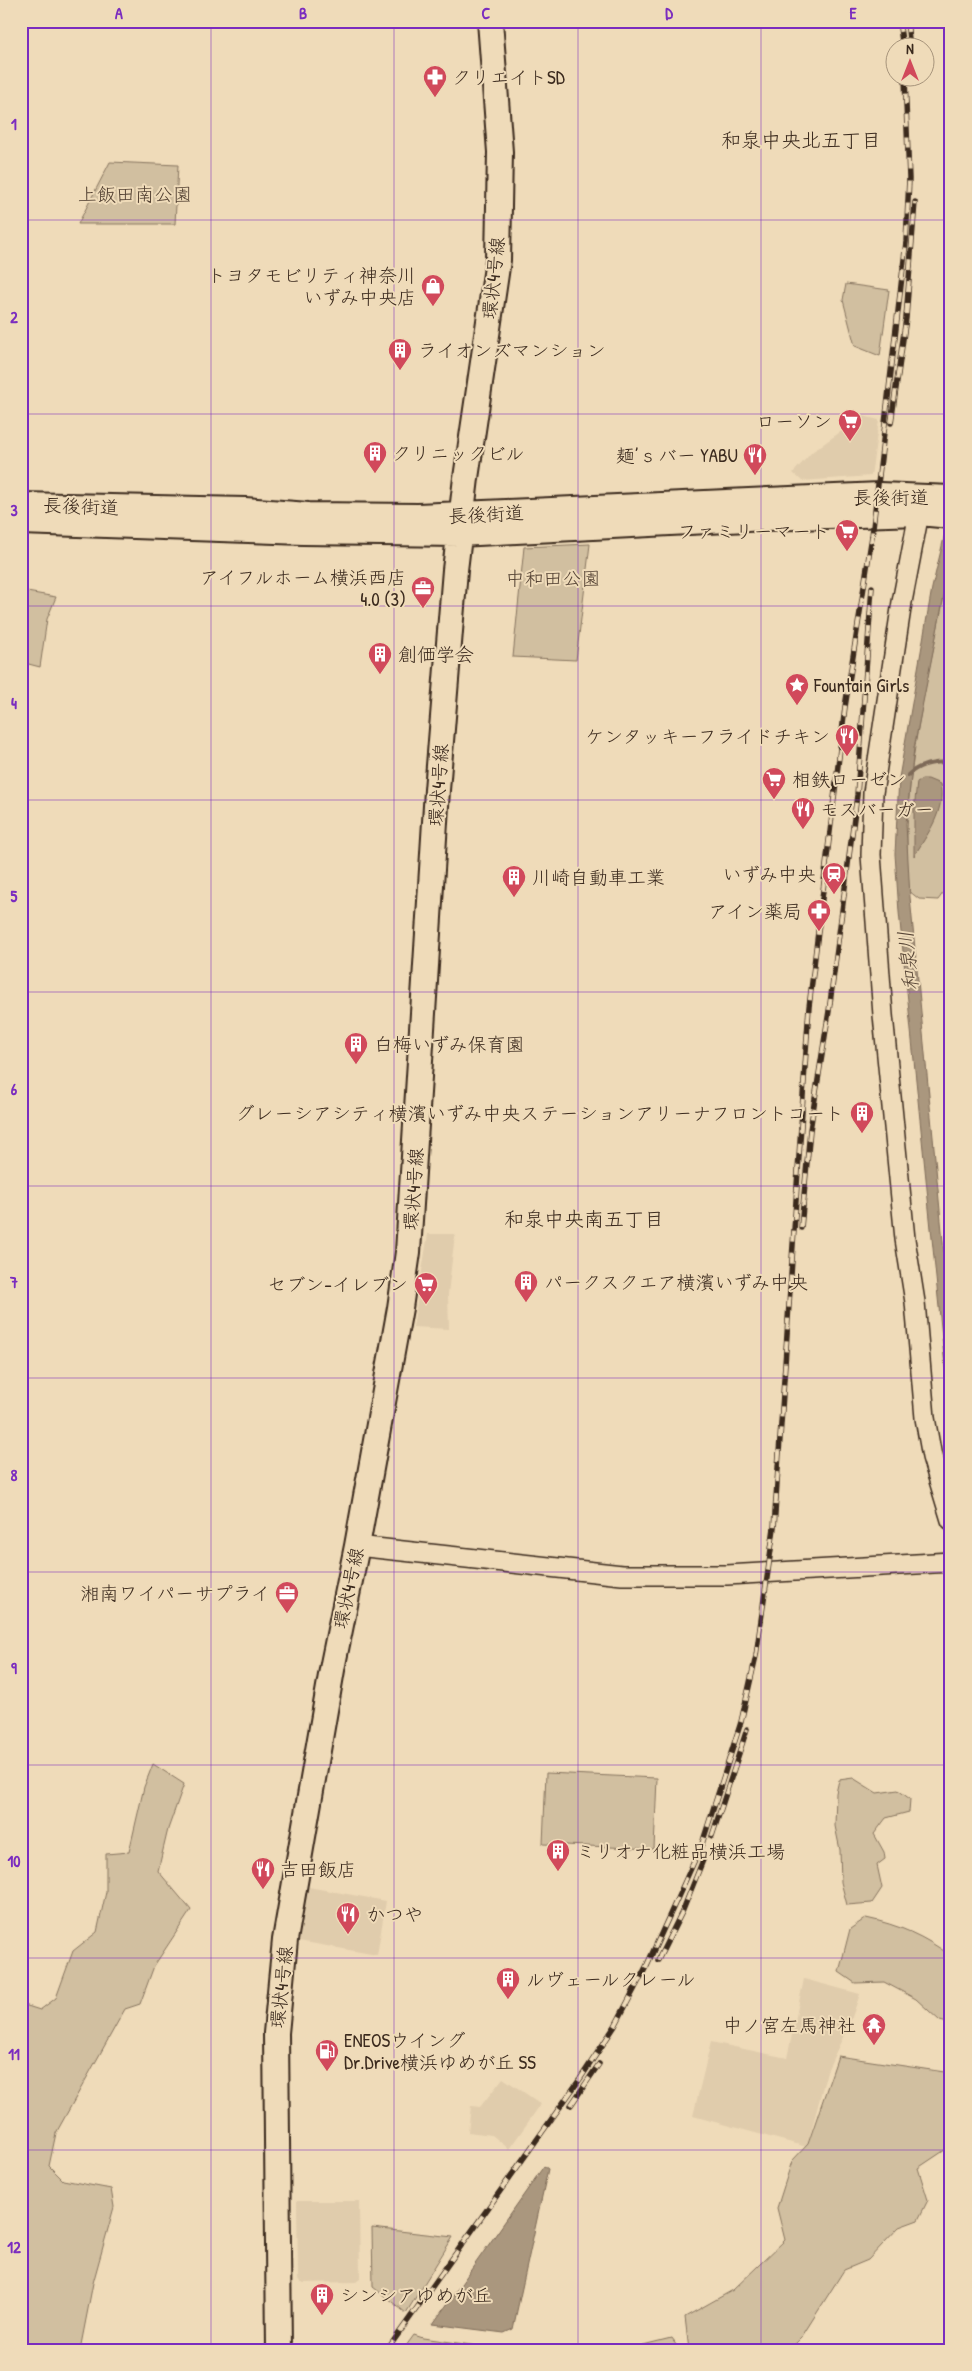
<svg xmlns="http://www.w3.org/2000/svg" width="972" height="2371" font-family="'Patrick Hand','Klee One',sans-serif">
  <style>
    .built { fill: #e0ccac }
    .green { fill: #d1bfa0; stroke: #86745f }
    .water { fill: #aa977e; stroke: #7e6b58 }
    .lines { fill: none; stroke-linecap: round; stroke-linejoin: round }
    .stream { stroke: #7e6b58; stroke-width: 4 }
    .tertiary-casing { stroke: #3b2a1e; stroke-width: 22 }
    .primary-casing { stroke: #3b2a1e; stroke-width: 28 }
    .tertiary { stroke: #efdbb9; stroke-width: 19 }
    .primary { stroke: #efdbb9; stroke-width: 24 }
    .rail-casing { stroke: #3b2a1e; stroke-width: 5.5 }
    .rail { stroke: #efdbb9; stroke-width: 4; stroke-dasharray: 11; stroke-linecap: butt }
    .grid { fill: none; stroke: #7b2cbf; stroke-width: 1; stroke-opacity: 0.55 }
    .labels { text-anchor: middle; stroke-width: 4; stroke-linejoin: round; paint-order: stroke }
    .poi-label { font-size: 19px; fill: #3b2a1e; stroke: #efdbb9; text-anchor: start }
    .park-label { font-size: 19px; fill: #524032; stroke: #efdbb9 }
    .street-label { font-size: 19px; fill: #3b2a1e; stroke: #efdbb9 }
    .neighbourhood-label { font-size: 20px; fill: #3b2a1e; stroke: #efdbb9 }
    .water-label { font-size: 20px; font-style: italic; fill: #574536; stroke: #efdbb9 }
    .neatline { fill: none; stroke: #7b2cbf; stroke-width: 2 }
    .grid-label { font-size: 16px; text-anchor: middle; font-weight: bold; fill: #7b2cbf }
  </style>
  <rect width="100%" height="100%" fill="#efdbb9"/>
  <filter id="ink" filterUnits="userSpaceOnUse"><feTurbulence type="fractalNoise" baseFrequency=".02" numOctaves="2"/><feDisplacementMap in="SourceGraphic" scale="10" xChannelSelector="R" yChannelSelector="G"/><feConvolveMatrix kernelMatrix="1 2 1 2 8 2 1 2 1" color-interpolation-filters="sRGB"/></filter>
  <g filter="url(#ink)">
    <path class="built" d="M 863,416 L 879,420 L 871,476 L 802,481 L 793,473 L 812,452 Z
      M 428,1234 L 455,1234 L 448,1294 L 449,1329 L 413,1327 Z
      M 308,1887 L 386,1901 L 377,1955 L 299,1941 Z
      M 804,1979 L 860,1994 L 851,2020 L 827,2071 L 807,2147 L 693,2116 L 711,2042 L 787,2058 Z
      M 503,2078 L 541,2104 L 509,2149 L 492,2135 L 468,2132 L 471,2106 L 480,2107 Z
      M 297,2201 L 359,2201 L 360,2279 L 356,2282 L 301,2283 L 298,2279 Z"/>
    <path class="green" d="M 110,162 L 178,165 L 175,224 L 78,224 Z
      M 846,284 L 889,290 L 880,356 L 855,346 L 843,300 Z
      M 590,544 L 576,660 L 513,657 L 524,547 Z
      M 951,559 L 951,882 L 938,900 L 919,899 L 909,891 C 898,777 932,669 951,559 Z
      M 21,591 L 56,597 L 47,619 L 40,667 L 21,662 Z
      M 153,1764 L 184,1784 L 168,1829 L 158,1871 L 191,1910 L 154,1966 L 140,2004 L 125,2009 L 56,2133 L 49,2166 L 63,2180 L 111,2189 L 114,2207 L 93,2283 L 80,2350 L 21,2350 L 21,2004 L 40,2010 L 56,1998 L 73,1951 L 97,1932 L 106,1892 L 106,1854 L 129,1852 L 144,1787 Z
      M 546,1773 L 657,1778 L 654,1849 L 543,1844 Z
      M 853,1778 L 877,1793 L 898,1790 L 910,1799 L 909,1812 L 886,1818 L 874,1834 L 884,1852 L 885,1859 L 877,1865 L 882,1888 L 872,1903 L 847,1905 L 841,1882 L 840,1850 L 835,1826 L 836,1793 L 839,1780 Z
      M 866,1918 C 899,1925 924,1936 951,1956 L 951,2024 L 940,2021 L 916,1999 L 884,1982 L 855,1983 L 839,1972 L 850,1929 Z
      M 838,2056 L 951,2073 L 951,2146 L 918,2168 L 928,2200 L 918,2220 L 899,2227 L 868,2260 L 844,2270 L 801,2338 L 789,2350 L 689,2350 L 685,2317 L 733,2290 L 785,2240 L 777,2208 L 792,2161 L 808,2144 Z
      M 372,2228 L 453,2237 L 406,2313 L 373,2287 Z
      M 414,2335 L 423,2338 L 506,2350 L 403,2350 Z
      M 671,2338 L 680,2350 L 639,2350 L 643,2345 Z"/>
    <path class="water" d="M 951,508 L 951,560 L 914,748 L 906,824 L 910,897 L 951,1325 L 951,1426 L 899,912 L 895,854 L 899,778 L 932,588 Z
      M 922,779 L 928,779 L 940,784 C 946,810 927,835 914,856 L 914,810 L 917,782 Z
      M 544,2166 L 548,2169 L 513,2329 L 504,2333 L 433,2324 Z"/>
    <g class="lines">
      <path class="stream" d="M 908,775 C 918,765 934,762 948,762"/>
      <g class="tertiary-casing">
        <path id="tertiary" d="M 919,513 L 902,602 L 873,793 L 871,855 L 883,1015 L 905,1239 L 915,1302 L 925,1418 L 932,1457 L 951,1520
          M 357,1546 L 622,1575 L 727,1575 L 951,1562"/>
      </g>
      <g class="primary-casing">
        <path id="primary" d="M 21,505 L 245,510 L 308,515 L 418,516 L 880,495 L 951,498
          M 21,522 L 303,532 L 459,534 L 766,518 L 919,513 L 951,516
          M 279,2350 L 276,2033 L 285,1940 L 333,1664 L 357,1546 L 400,1308 L 408,1252 L 437,790 L 455,570 L 466,478 L 498,260 L 500,152 L 490,21"/>
      </g>
      <use href="#tertiary" class="tertiary"/>
      <use href="#primary" class="primary"/>
      <g class="rail-casing">
        <path id="rail" d="M 899,21 L 903,48
          M 907,21 L 910,48
          M 891,423 L 906,318 L 915,202
          M 801,1228 L 810,1130 L 829,1011 L 857,795 L 872,587
          M 712,1836 L 747,1729
          M 658,1960 L 683,1910 L 703,1860
          M 571,2105 L 599,2064
          M 387,2350 L 580,2079 L 615,2026 L 647,1965 L 702,1844 L 741,1722 L 756,1656 L 774,1528 L 809,1007 L 845,707 L 872,536 L 906,242 L 909,179 L 905,78"/>
      </g>
      <use href="#rail" class="rail"/>
    </g>
  </g>
  <path class="grid" d="M 211,21 L 211,2350M 394,21 L 394,2350M 578,21 L 578,2350M 761,21 L 761,2350M 21,220 L 951,220M 21,414 L 951,414M 21,606 L 951,606M 21,800 L 951,800M 21,992 L 951,992M 21,1186 L 951,1186M 21,1378 L 951,1378M 21,1572 L 951,1572M 21,1765 L 951,1765M 21,1958 L 951,1958M 21,2150 L 951,2150"/>
  <defs>
    <g id="pharmacy-pin" transform="scale(1.25)"><path d="M0 17L-7.5 6A9.5 9.5 0 1 1 7.5 6Z" fill="#d1495b" stroke="#efdbb9"/><path d="M-2-6h4v4h4v4h-4v4h-4v-4h-4v-4h4Z" fill="#fff"/></g>
    <g id="shop-pin" transform="scale(1.25)"><path d="M0 17L-7.5 6A9.5 9.5 0 1 1 7.5 6Z" fill="#d1495b" stroke="#efdbb9"/><path d="M-5-2.5h2.3a2.7 3.5 0 0 1 5.4 0H5L5.5 6h-11ZM-1.5-2.5h3a1.5 2.3 0 0 0-3 0Z" fill="#fff"/></g>
    <g id="building-pin" transform="scale(1.25)"><path d="M0 17L-7.5 6A9.5 9.5 0 1 1 7.5 6Z" fill="#d1495b" stroke="#efdbb9"/><path d="M-4-6H4V6H1V3H-1V6H-4ZM-2.5-4.3h1.7v1.8h-1.7ZM.8-4.3h1.7v1.8H.8ZM-2.5-1h1.7V.8h-1.7ZM.8-1h1.7V.8H.8Z" fill="#fff"/></g>
    <g id="supermarket-pin" transform="scale(1.25)"><path d="M0 17L-7.5 6A9.5 9.5 0 1 1 7.5 6Z" fill="#d1495b" stroke="#efdbb9"/><path d="M-6-5.5h2.5l.6 2H6L4.5 2H-2.5L-4.4-4H-6ZM-1.5 3.2a1.3 1.3 0 1 0 .1 0ZM3 3.2a1.3 1.3 0 1 0 .1 0Z" fill="#fff"/></g>
    <g id="restaurant-pin" transform="scale(1.25)"><path d="M0 17L-7.5 6A9.5 9.5 0 1 1 7.5 6Z" fill="#d1495b" stroke="#efdbb9"/><path d="M-5-6h1v4h1v-4h1v4h1v-4h1v5L-1.5 .5V6h-2V.5L-5-1ZM5-6V6H3V1.5H1.5Q1.5-4 5-6Z" fill="#fff"/></g>
    <g id="office-pin" transform="scale(1.25)"><path d="M0 17L-7.5 6A9.5 9.5 0 1 1 7.5 6Z" fill="#d1495b" stroke="#efdbb9"/><path d="M-6-3h4V-5.5h4V-3h4V5H-6ZM-1-4.5V-3h2v-1.5ZM-6 0V1H6V0Z" fill="#fff"/></g>
    <g id="sight-pin" transform="scale(1.25)"><path d="M0 17L-7.5 6A9.5 9.5 0 1 1 7.5 6Z" fill="#d1495b" stroke="#efdbb9"/><path d="M0-6L1.8-2.2L6-1.7L2.9 1.2L3.7 5.4L0 3.3L-3.7 5.4L-2.9 1.2L-6-1.7L-1.8-2.2Z" fill="#fff"/></g>
    <g id="station-pin" transform="scale(1.25)"><path d="M0 17L-7.5 6A9.5 9.5 0 1 1 7.5 6Z" fill="#d1495b" stroke="#efdbb9"/><path d="M-3-6H3Q5-6 5-4V2Q5 4 3 4L4.5 6H3L1.5 4h-3L-3 6H-4.5L-3 4Q-5 4-5 2V-4Q-5-6-3-6ZM-3.5-4v3h7v-3ZM-3.5 1v1.5H-2V1ZM2 1v1.5H3.5V1Z" fill="#fff"/></g>
    <g id="temple-pin" transform="scale(1.25)"><path d="M0 17L-7.5 6A9.5 9.5 0 1 1 7.5 6Z" fill="#d1495b" stroke="#efdbb9"/><path d="M0-6L5-2H3V0L6.5 2.5H4V6H1.5V3h-3V6H-4V2.5H-6.5L-3 0V-2H-5Z" fill="#fff"/></g>
    <g id="fuel-pin" transform="scale(1.25)"><path d="M0 17L-7.5 6A9.5 9.5 0 1 1 7.5 6Z" fill="#d1495b" stroke="#efdbb9"/><path d="M-5.5-6h7V0h2V4h1.3V-2.5L3-4.5l.8-.8L6-3V5H2.5V1h-1V6h-7ZM-4.2-4.7v3.2H.2V-4.7Z" fill="#fff"/></g>
  </defs>
  <g fill-rule="evenodd">
    <use href="#pharmacy-pin" x="435" y="77"/>
    <use href="#shop-pin" x="433" y="286"/>
    <use href="#building-pin" x="400" y="350"/>
    <use href="#supermarket-pin" x="850" y="421"/>
    <use href="#building-pin" x="375" y="453"/>
    <use href="#restaurant-pin" x="755" y="455"/>
    <use href="#supermarket-pin" x="847" y="531"/>
    <use href="#office-pin" x="423" y="588"/>
    <use href="#building-pin" x="380" y="654"/>
    <use href="#sight-pin" x="797" y="685"/>
    <use href="#restaurant-pin" x="847" y="736"/>
    <use href="#supermarket-pin" x="774" y="779"/>
    <use href="#restaurant-pin" x="803" y="809"/>
    <use href="#station-pin" x="834" y="874"/>
    <use href="#building-pin" x="514" y="877"/>
    <use href="#pharmacy-pin" x="819" y="911"/>
    <use href="#building-pin" x="356" y="1044"/>
    <use href="#building-pin" x="862" y="1113"/>
    <use href="#building-pin" x="526" y="1282"/>
    <use href="#supermarket-pin" x="426" y="1284"/>
    <use href="#office-pin" x="287" y="1593"/>
    <use href="#building-pin" x="558" y="1851"/>
    <use href="#restaurant-pin" x="263" y="1869"/>
    <use href="#restaurant-pin" x="348" y="1914"/>
    <use href="#building-pin" x="508" y="1979"/>
    <use href="#temple-pin" x="874" y="2025"/>
    <use href="#fuel-pin" x="327" y="2051"/>
    <use href="#building-pin" x="322" y="2295"/>
  </g>
  <g class="labels">
    <g class="poi-label">
      <text x="452" y="84">クリエイトSD</text>
      <text x="416" y="282" text-anchor="end">トヨタモビリティ神奈川<tspan x="416" dy="22">いずみ中央店</tspan></text>
      <text x="418" y="357">ライオンズマンション</text>
      <text x="832" y="428" text-anchor="end">ローソン</text>
      <text x="392" y="460">クリニックビル</text>
      <text x="738" y="462" text-anchor="end">麺’ｓバー YABU</text>
      <text x="830" y="538" text-anchor="end">ファミリーマート</text>
      <text x="406" y="584" text-anchor="end">アイフルホーム横浜西店<tspan x="406" dy="22">4.0 (3)</tspan></text>
      <text x="398" y="661">創価学会</text>
      <text x="814" y="692">Fountain Girls</text>
      <text x="830" y="743" text-anchor="end">ケンタッキーフライドチキン</text>
      <text x="792" y="786">相鉄ローゼン</text>
      <text x="820" y="816">モスバーガー</text>
      <text x="816" y="881" text-anchor="end">いずみ中央</text>
      <text x="532" y="884">川崎自動車工業</text>
      <text x="802" y="918" text-anchor="end">アイン薬局</text>
      <text x="374" y="1051">白梅いずみ保育園</text>
      <text x="844" y="1120" text-anchor="end">グレーシアシティ横濱いずみ中央ステーションアリーナフロントコート</text>
      <text x="544" y="1289">パークスクエア横濱いずみ中央</text>
      <text x="408" y="1291" text-anchor="end">セブン-イレブン</text>
      <text x="270" y="1600" text-anchor="end">湘南ワイパーサプライ</text>
      <text x="576" y="1858">ミリオナ化粧品横浜工場</text>
      <text x="280" y="1876">吉田飯店</text>
      <text x="366" y="1921">かつや</text>
      <text x="526" y="1986">ルヴェールクレール</text>
      <text x="856" y="2032" text-anchor="end">中ノ宮左馬神社</text>
      <text x="344" y="2047">ENEOSウイング<tspan x="344" dy="22">Dr.Drive横浜ゆめが丘 SS</tspan></text>
      <text x="340" y="2302">シンシアゆめが丘</text>
    </g>
    <g class="park-label">
      <text x="135" y="201">上飯田南公園</text>
      <text x="553" y="585">中和田公園</text>
    </g>
    <g class="street-label">
      <text transform="translate(493 278) rotate(-84)" y="7">環状4号線</text>
      <text x="891" y="504">長後街道</text>
      <text transform="translate(81 506) rotate(2)" y="7">長後街道</text>
      <text transform="translate(486 514) rotate(-3)" y="7">長後街道</text>
      <text transform="translate(438 785) rotate(-86)" y="7">環状4号線</text>
      <text transform="translate(413 1189) rotate(-86)" y="7">環状4号線</text>
      <text transform="translate(348 1588) rotate(-78)" y="7">環状4号線</text>
      <text transform="translate(281 1987) rotate(-84)" y="7">環状4号線</text>
    </g>
    <g class="neighbourhood-label">
      <text x="801" y="147">和泉中央北五丁目</text>
      <text x="584" y="1226">和泉中央南五丁目</text>
    </g>
    <g class="water-label">
      <text transform="translate(908 961) rotate(-96)" y="7">和泉川</text>
    </g>
  </g>
  <rect width="972" height="2371" fill="none" stroke="#efdbb9" stroke-width="55"/>
  <g transform="translate(910 62)"><circle r="24" fill="#efdbb9" stroke="#a7947b"/>
  <path d="M0-4L9 19L0 12L-9 19Z" fill="#d1495b"/>
  <text y="-8" font-size="14" font-weight="bold" text-anchor="middle" fill="#3b2a1e">N</text>
  </g>
  <rect x="28" y="28" width="916" height="2316" class="neatline"/>
  <g class="grid-label">
    <text x="119" y="19">A</text>
    <text x="303" y="19">B</text>
    <text x="486" y="19">C</text>
    <text x="669" y="19">D</text>
    <text x="853" y="19">E</text>
    <text x="14" y="130">1</text>
    <text x="14" y="323">2</text>
    <text x="14" y="516">3</text>
    <text x="14" y="709">4</text>
    <text x="14" y="902">5</text>
    <text x="14" y="1095">6</text>
    <text x="14" y="1288">7</text>
    <text x="14" y="1481">8</text>
    <text x="14" y="1674">9</text>
    <text x="14" y="1867">10</text>
    <text x="14" y="2060">11</text>
    <text x="14" y="2253">12</text>
  </g>
</svg>
